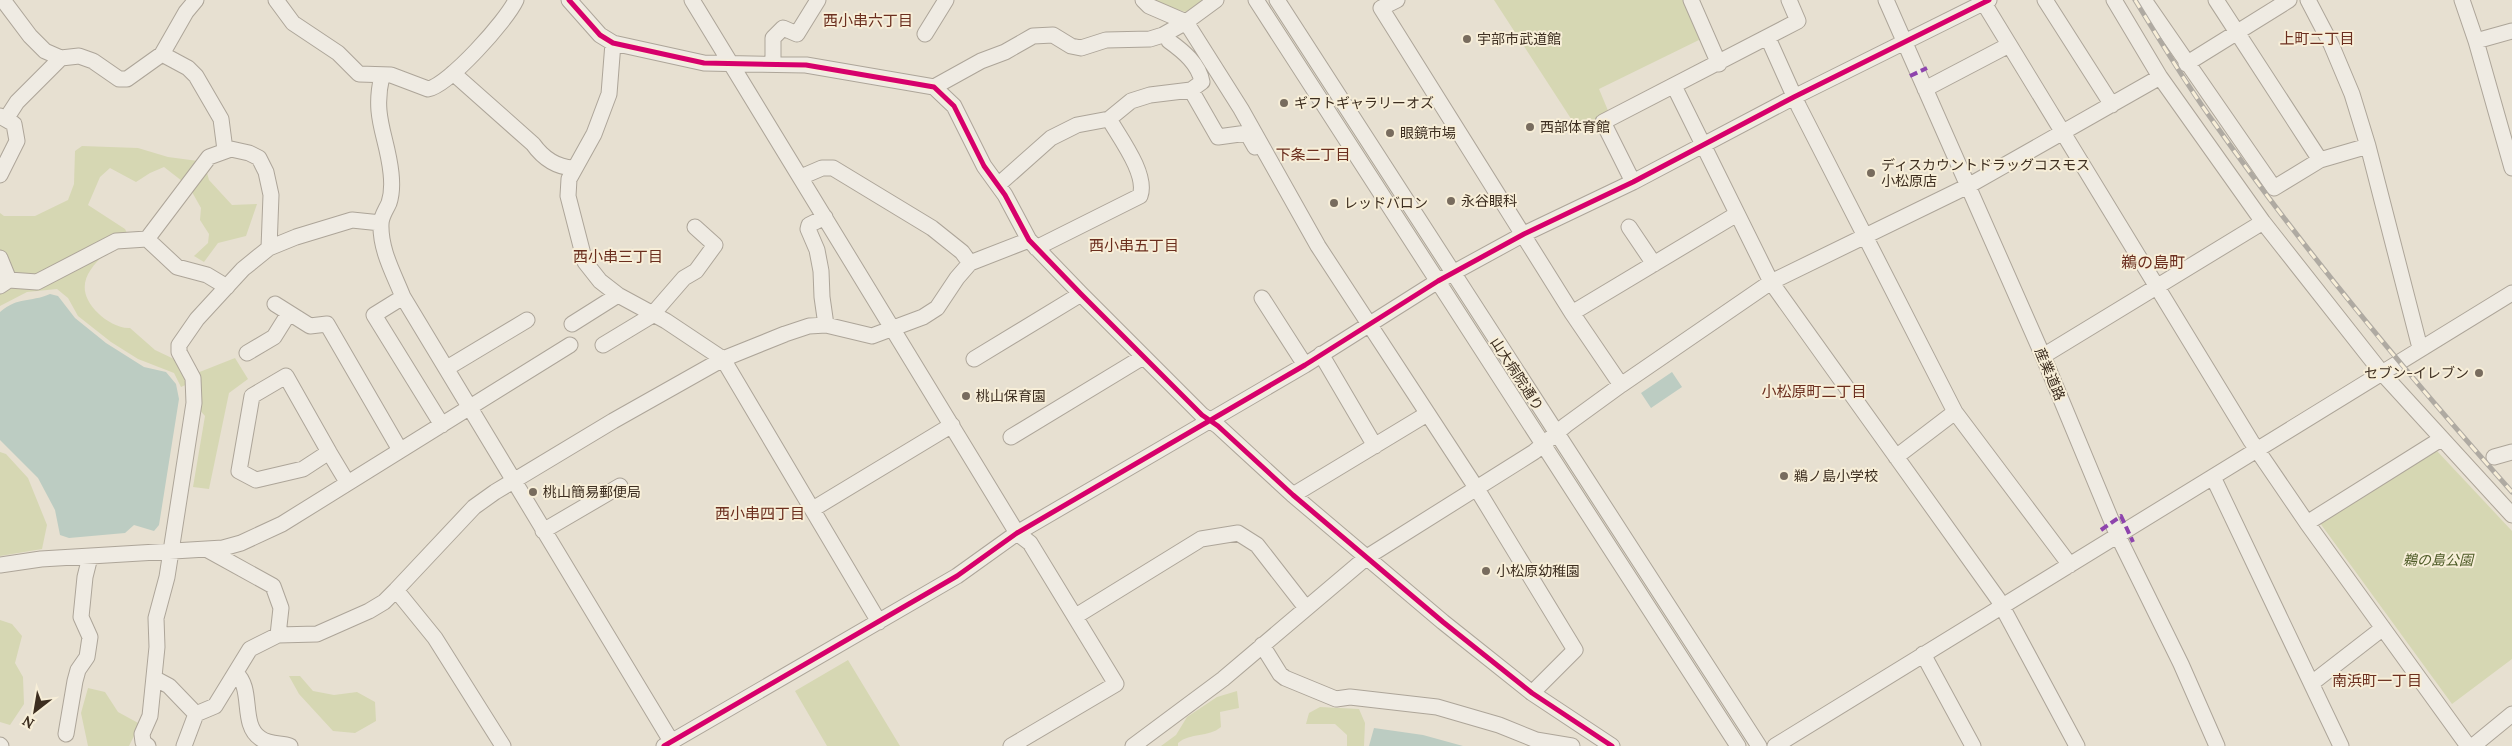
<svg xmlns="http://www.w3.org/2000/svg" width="2512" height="746" font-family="Lora,'Noto Sans JP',serif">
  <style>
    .green { fill: #d6d7b3 }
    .water { fill: #bcccc2 }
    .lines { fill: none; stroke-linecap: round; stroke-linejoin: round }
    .minor-casing { stroke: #ada599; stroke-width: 17 }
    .minor { stroke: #efebe3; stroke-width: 15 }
    .rail-casing { stroke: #afaaa2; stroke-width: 5 }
    .rail { stroke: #f7eed8; stroke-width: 3; stroke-dasharray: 9; stroke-linecap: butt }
    .quiet { stroke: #8e44ad; stroke-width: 4; stroke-dasharray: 8 4; stroke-linecap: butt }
    .cycleway-casing { stroke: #f7eed8; stroke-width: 8 }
    .cycleway { stroke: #d6006c; stroke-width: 5 }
    .poi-dot { fill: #786c5e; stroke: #f7eed8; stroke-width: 2 }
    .labels { text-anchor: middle; stroke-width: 4; stroke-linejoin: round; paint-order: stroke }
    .poi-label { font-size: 14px; fill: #3d2e20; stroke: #f7eed8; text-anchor: start }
    .street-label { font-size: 14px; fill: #3d2e20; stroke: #f7eed8 }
    .park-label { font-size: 14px; font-style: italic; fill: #4d5a26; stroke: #f7eed8 }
    .neighbourhood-label { font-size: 15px; fill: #6b2e1e; stroke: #f7eed8 }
    .quarter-label { font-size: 16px; fill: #6b2e1e; stroke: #f7eed8 }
  </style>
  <rect width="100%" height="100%" fill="#e7e0d1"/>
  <path class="green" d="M 1150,0 L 1203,0 L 1186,12 L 1154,3 Z
    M 1494,0 L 1686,0 L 1703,38 L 1599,89 L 1609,113 L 1577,128 Z
    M 82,146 L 138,148 L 168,157 L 198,161 L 206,169 L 209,180 L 232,205 L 257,204 L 246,236 L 218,243 L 204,262 L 194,256 L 208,243 L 209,234 L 200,220 L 201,208 L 192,192 L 182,181 L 164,167 L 150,173 L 136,182 L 110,168 L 100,177 L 88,205 L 125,229 L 128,235 C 101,257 64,281 99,314 C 106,321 120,329 130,328 L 155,350 L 174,359 L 187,373 L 197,373 L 235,358 L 248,379 L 229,393 L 209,489 L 193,487 L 205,416 L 197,407 L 201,388 L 199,379 L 181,387 L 174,373 L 138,359 L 111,342 L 78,316 L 68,298 L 57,289 L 27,292 L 0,306 L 0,291 L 9,286 L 14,270 L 0,252 L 0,213 L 4,216 L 35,216 L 68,200 L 74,184 L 75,151 Z
    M 2437,451 L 2512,531 L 2512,659 L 2452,704 L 2320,523 Z
    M 0,452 L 6,454 L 28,478 L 47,525 L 42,549 L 0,556 Z
    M 0,620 L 12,624 L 22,636 L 15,663 L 23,677 L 24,704 L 10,725 L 0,722 Z
    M 848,660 L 900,746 L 827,746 L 795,691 Z
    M 289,676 L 300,676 L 313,691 L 334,695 L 357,692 L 375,702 L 376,721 L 355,733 L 333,731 L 299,694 Z
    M 88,688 L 105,692 L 118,712 L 140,724 L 129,746 L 88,746 L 81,713 Z
    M 1237,691 L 1239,708 L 1220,712 L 1221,727 C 1208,738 1191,732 1178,743 L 1178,746 L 1161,746 L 1176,735 L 1187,717 L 1217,697 Z
    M 1320,707 L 1359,709 L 1365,723 L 1364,746 L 1347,746 L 1347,735 L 1335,724 L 1306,724 L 1309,713 Z"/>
  <path class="water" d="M 50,294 L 58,296 L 75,318 L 106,343 L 144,367 L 166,372 L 176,384 L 179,399 L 159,525 L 154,531 L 134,525 L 125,533 L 69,538 L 60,535 L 55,510 L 38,478 L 0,440 L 0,312 C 19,296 29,303 50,294 Z
    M 1672,372 L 1682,387 L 1651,408 L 1641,393 Z
    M 1374,728 L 1423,735 L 1463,746 L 1369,746 Z"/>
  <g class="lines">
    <g class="minor-casing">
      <path id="minor" d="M 3,0 L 30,36 L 45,51 L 61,58 L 79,56 L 93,61 L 119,79 L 127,79 L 162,54 L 186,12 L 196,0
        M 276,0 L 293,23 L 338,53 L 359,74 L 391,75 L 428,89 C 449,85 507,20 516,0
        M 569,0 L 600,35 L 613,43 L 704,63 L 806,65 L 934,87 L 954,106 L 984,166 L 1005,195 L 1029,240 L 1081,294 L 1202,415 L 1218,426 L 1293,495 L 1443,622 L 1532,693 L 1612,746
        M 692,0 L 1017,533 L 1030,543 L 1116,684 L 1011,746
        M 1143,0 L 1149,6 L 1186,22 L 1216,0
        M 1256,0 L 1738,746
        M 1277,0 L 1759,746
        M 1397,0 L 1381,8 L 1572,313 L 1621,385
        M 1691,0 L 1719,64
        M 1886,0 L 2043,356 L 2117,534 L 2181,664 L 2217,746
        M 1982,0 L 2251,441 L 2307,523 L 2468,746
        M 2045,0 L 2112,105
        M 2114,0 L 2160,77 L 2263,222 L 2382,373 L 2512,515
        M 2144,0 L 2274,188 L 2320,160 L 2368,146
        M 2216,0 L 2320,160
        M 2308,0 L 2331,44 L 2352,94 L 2368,146 L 2420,348
        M 2462,0 L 2476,41 L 2512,168
        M 925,34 L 946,0
        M 1768,38 L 1799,107 L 1955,412 L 2070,565
        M 2476,41 L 2512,31
        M 613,43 L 609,94 L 594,134 L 569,179 L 568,196 L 585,262 L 600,281 L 618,295 L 666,321 L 723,359 L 879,622
        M 162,54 L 188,68 L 196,76 L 221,119 L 225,150
        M 773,64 L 773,38 L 783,28 L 797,34 L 818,0
        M 2186,64 L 2289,0
        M 453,73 L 533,144 C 543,158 556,167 573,168
        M 382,76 C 372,117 387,135 391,173 C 392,182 392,194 389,203 C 386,210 381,216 381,224 C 380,250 394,274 403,297 L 671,741
        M 1674,86 L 1771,282 L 1998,599 L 2077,746
        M 934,87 L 981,61 L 1005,52 L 1033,36 L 1053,35 L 1071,46 L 1081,48 L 1106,40 L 1150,39 L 1163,35 L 1186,22 L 1241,109 L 1318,246 L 1477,489 L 1575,650 L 1532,693
        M 1925,89 L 2009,45
        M 1191,90 L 1218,137 L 1247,133 L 1255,147
        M 0,116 L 14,124 L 17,141 L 0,175
        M 6,119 L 17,102 L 61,58
        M 801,177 L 822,168 L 833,168 L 932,228 L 962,252 L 970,263
        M 1633,182 L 1603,122 L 1798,21 L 1789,0
        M 998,185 L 1051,138 L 1077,125 L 1109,119 L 1131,101 L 1150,95 L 1191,90 L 1202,82 C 1199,64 1183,51 1169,41
        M 825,217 L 809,225 L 808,229 L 817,250 L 821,271 L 822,297 L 826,325
        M 1629,227 L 1654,264
        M 1036,248 L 1140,196 C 1148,175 1120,138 1109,119
        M 0,258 L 9,280
        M 0,286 L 9,280 L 37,282 L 116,241 L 147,239
        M 227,287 L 207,275 L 177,267 L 147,239 L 209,157 L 231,149 L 249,153 L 259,158 L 266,172 L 271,195 L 269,248
        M 403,297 L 374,315 L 442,425
        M 1262,298 L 1305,365
        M 275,304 L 310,326 L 327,324 L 400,450
        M 1572,313 L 1737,214
        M 572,324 L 618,295
        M 603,345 L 651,316 L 684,278 L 696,271 L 715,245 L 695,227
        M 247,353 L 274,337 L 289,313
        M 1321,354 L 1375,446
        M 2043,356 L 2263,222
        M 974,359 L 1081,294
        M 447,368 L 527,320
        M 286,376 L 329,452 L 303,469 L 256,480 L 239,471 L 252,396 Z
        M 1011,437 L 1143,357
        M 329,452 L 347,482
        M 1896,457 L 1955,412
        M 2494,457 L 2512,452
        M 2213,477 L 2341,746
        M 1293,495 L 1427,414
        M 813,509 L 952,425
        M 2307,523 L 2441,439
        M 543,531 L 620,486
        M 206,549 L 273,586 L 281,608 L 278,635
        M 0,565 L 41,559 L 223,548 L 241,543 L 282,524 L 570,345
        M 396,590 L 435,638 L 503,746
        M 1076,616 L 1201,539 L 1238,533 L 1257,545 L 1306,608
        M 1262,645 L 1280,674 L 1285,678 L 1336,699 L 1350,697 L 1437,707 L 1499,725 L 1536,740 L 1572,746
        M 1923,654 L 1973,746
        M 236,673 C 254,689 240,724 260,738 C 269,745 281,743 290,746
        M 154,678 L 169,686 L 196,714
        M 2312,683 L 2383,628
        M 66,734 L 75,681 L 78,670 L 87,657 L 90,637 L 81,617 L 85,577 L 90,557
        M 0,745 L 1,746
        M 148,746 L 143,742 L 142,734 L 150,716 L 157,647 L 156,618 L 167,577 L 194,403 L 193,378 L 179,352 L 179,345 L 197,319 L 243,269 L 269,248 L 296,237 L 352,220 L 381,223
        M 184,746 L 196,714 L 215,706 L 250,649 L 278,635 L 317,634 L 369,611 L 384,602 L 396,590 L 474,507 L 495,492 L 613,421 L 723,359 L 785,334 L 809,326 L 826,325 L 872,336 L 923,317 L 937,308 L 957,278 L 970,263 L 1029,240
        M 664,746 L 957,576 L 1017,533 L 1305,365 L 1438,281 L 1524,234 L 1633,182 L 1794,97 L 1989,0
        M 1133,746 L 1223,679 L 1367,557 L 1534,452 L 1566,425 L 1621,385 L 1771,282 L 1968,186 L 2160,77
        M 1775,746 L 2512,293
        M 2473,746 L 2512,714"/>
    </g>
    <use href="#minor" class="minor"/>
    <g class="rail-casing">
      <path id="rail" d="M 2135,0 C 2161,42 2186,84 2215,124 C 2306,253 2407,374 2512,492"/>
    </g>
    <use href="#rail" class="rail"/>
    <path class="quiet" d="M 1910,76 L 1927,68
      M 2101,530 L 2121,516 L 2133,542"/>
    <g class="cycleway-casing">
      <path id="cycleway" d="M 569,0 L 600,35 L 613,43 L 704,63 L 806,65 L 934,87 L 954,106 L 984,166 L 1005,195 L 1029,240 L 1081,294 L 1202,415 L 1218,426 L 1293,495 L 1443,622 L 1532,693 L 1612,746
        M 664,746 L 957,576 L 1017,533 L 1305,365 L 1438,281 L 1524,234 L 1633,182 L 1794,97 L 1989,0"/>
    </g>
    <use href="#cycleway" class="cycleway"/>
  </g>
  <g class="poi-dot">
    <circle cx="1467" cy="39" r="5"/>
    <circle cx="1284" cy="103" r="5"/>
    <circle cx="1530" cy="127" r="5"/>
    <circle cx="1390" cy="133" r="5"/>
    <circle cx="1871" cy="173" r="5"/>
    <circle cx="1451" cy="201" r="5"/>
    <circle cx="1334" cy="203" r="5"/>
    <circle cx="2479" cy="373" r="5"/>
    <circle cx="966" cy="396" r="5"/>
    <circle cx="1784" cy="476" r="5"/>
    <circle cx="533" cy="492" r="5"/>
    <circle cx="1486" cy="571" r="5"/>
  </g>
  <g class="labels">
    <g class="poi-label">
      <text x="1477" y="44">宇部市武道館</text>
      <text x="1294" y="108">ギフトギャラリーオズ</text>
      <text x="1540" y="132">西部体育館</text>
      <text x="1400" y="138">眼鏡市場</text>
      <text x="1881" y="170">ディスカウントドラッグコスモス<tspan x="1881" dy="16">小松原店</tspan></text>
      <text x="1461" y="206">永谷眼科</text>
      <text x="1344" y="208">レッドバロン</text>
      <text x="2469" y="378" text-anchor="end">セブン-イレブン</text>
      <text x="976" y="401">桃山保育園</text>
      <text x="1794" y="481">鵜ノ島小学校</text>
      <text x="543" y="497">桃山簡易郵便局</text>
      <text x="1496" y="576">小松原幼稚園</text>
    </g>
    <g class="street-label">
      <text transform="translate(1517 374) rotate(57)" y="5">山大病院通り</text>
      <text transform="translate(2050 374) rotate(67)" y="5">産業道路</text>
    </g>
    <g class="park-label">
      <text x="2438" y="565">鵜の島公園</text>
    </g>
    <g class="neighbourhood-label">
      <text x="868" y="26">西小串六丁目</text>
      <text x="2317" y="44">上町二丁目</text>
      <text x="1313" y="160">下条二丁目</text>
      <text x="1134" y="251">西小串五丁目</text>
      <text x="618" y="262">西小串三丁目</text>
      <text x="1814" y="397">小松原町二丁目</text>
      <text x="760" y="519">西小串四丁目</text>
      <text x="2377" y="686">南浜町一丁目</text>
    </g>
    <g class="quarter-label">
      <text x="2153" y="268">鵜の島町</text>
    </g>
  </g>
  <g transform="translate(35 711) rotate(211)" stroke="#f7eed8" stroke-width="4" paint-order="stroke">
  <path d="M0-4L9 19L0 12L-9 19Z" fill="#3d2e20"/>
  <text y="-8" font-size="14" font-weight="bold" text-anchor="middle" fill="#3d2e20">N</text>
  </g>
</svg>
